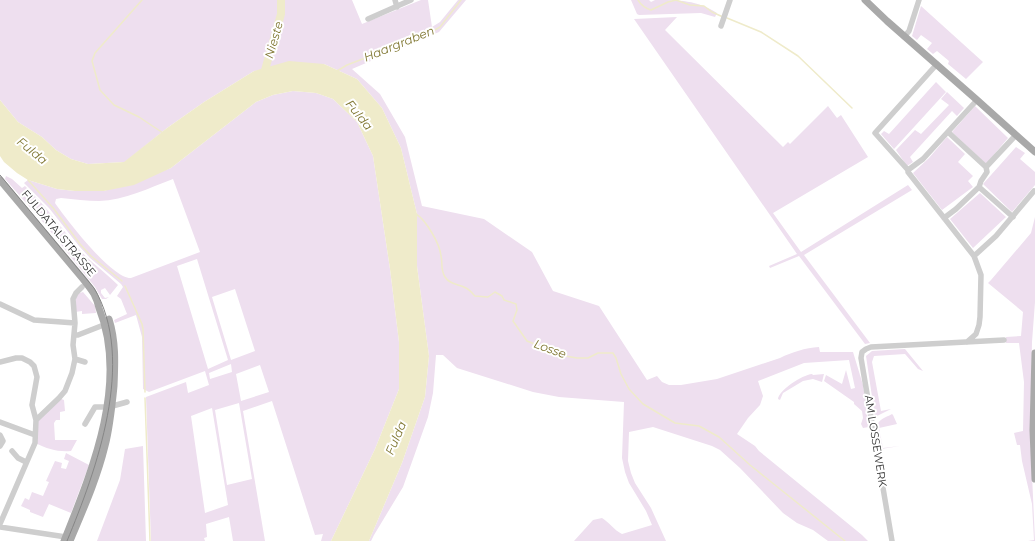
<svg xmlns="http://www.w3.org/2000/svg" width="1035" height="541" font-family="Montserrat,sans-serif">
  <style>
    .green { fill: #eedfef; fill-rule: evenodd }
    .water { fill: #efebca }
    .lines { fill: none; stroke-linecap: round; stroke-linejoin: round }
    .stream { stroke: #efebca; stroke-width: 1.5 }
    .river { stroke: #efebca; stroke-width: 8 }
    .minor { stroke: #cecece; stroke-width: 5.5 }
    .major { stroke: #a9a9a9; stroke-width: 7 }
    .tram { stroke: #868686; stroke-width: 1 }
    .labels { text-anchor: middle; stroke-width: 4; stroke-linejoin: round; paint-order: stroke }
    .street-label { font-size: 11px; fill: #313131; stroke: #fff }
    .water-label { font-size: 12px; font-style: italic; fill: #7f7630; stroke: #fff }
  </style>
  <rect width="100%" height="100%" fill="#fff"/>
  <path class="green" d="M 0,0 L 352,0 L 362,24 L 421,0 L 428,0 L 432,27 L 440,22 L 458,0 L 466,0 L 439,32 L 352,69 L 380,94 L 405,137 L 422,206 L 484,219 L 532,252 L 553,291 L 599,306 L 647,380 L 657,376 L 662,382 L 669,385 L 681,385 L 717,379 L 780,358 C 792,352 805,348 819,347 L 820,352 L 853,352 L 863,385 L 869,427 L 863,428 L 861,424 L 863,418 L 862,411 L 854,404 L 854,402 L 824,381 L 826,375 L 842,384 L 846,370 L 851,389 L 855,388 L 849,360 L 804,363 L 758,381 L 763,396 L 760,405 L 748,418 L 737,434 L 755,446 L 759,451 L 862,535 L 868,541 L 828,541 L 813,530 L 797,523 L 783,513 L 740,468 L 720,450 L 712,446 L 653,427 L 629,432 L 628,461 L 631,473 L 635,483 L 651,508 L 666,541 L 574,541 L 593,520 L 602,518 C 609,522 614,530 622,534 L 652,525 L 646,511 L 629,483 L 625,472 L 622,458 L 624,402 L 559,397 L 533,392 L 457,368 L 443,355 L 436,355 L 433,393 L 428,417 L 403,487 L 374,535 L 371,541 L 369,541 L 402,463 L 425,397 L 429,356 L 417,266 L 417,214 L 401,148 L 382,108 L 357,79 L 324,64 L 254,71 L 204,102 L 167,128 L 125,162 L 88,164 L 71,159 L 56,150 L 42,137 L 18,122 L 0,100 Z
    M 631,0 L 649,0 L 651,2 L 655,0 C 679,0 697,0 717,13 L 715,17 L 701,13 L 639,15 L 637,14 Z
    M 921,6 L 983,62 L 966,79 L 948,64 L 949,61 L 937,51 L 933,54 L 927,49 L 932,43 L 921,35 L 917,40 L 912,36 Z
    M 677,17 L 665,30 L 783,147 L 788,142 L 790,144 L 828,106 L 837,118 L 841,115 L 868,157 L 773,213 L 801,252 L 908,185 L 912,190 L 804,255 L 870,343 L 865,344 L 799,256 L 770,268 L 769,266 L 797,254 L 634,19 Z
    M 936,82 L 946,92 L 894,149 L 881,134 L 884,131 L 889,134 Z
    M 293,91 L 316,93 L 333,99 L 357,122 L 373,156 L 390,269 L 399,342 L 399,389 L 375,449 L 331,541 L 321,541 L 323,534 L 315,535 L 272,401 L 243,411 L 265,541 L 233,541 L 229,517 L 206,524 L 207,537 L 204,538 L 205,541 L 151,541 L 146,397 L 186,382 L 188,393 L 209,385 L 205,371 L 149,392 L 143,389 L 142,337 L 136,315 L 115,323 L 114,320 L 127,314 L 121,299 L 117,296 L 123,287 L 121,284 L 90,258 L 79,246 L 49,208 L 24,183 L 28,180 L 57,189 L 75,191 L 104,191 L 171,168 L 256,102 L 273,95 ZM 173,179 L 200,252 L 131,278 C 112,279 66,219 55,203 L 56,199 L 61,198 C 74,199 87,201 99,201 C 125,200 149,188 173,179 ZM 197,259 L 228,360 L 208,369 L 177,266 ZM 235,289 L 255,351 L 231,360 L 212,297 ZM 231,364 L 232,372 L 210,379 L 209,373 ZM 260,365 L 269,392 L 241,401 L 236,374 ZM 239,403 L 252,479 L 227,485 L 215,410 ZM 212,408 L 228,505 L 205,513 L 191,416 Z
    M 947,92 L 964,108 L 957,116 L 952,111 L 910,157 L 913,162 L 907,166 L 896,150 L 915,130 L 921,134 L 949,105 L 941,99 Z
    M 975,106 L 1008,138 L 986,164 L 952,132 Z
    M 947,137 L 965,154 L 958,162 L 973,176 L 968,181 L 973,187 L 942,210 L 913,173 L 929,158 Z
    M 1016,147 L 1025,153 L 1020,159 L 1035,172 L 1035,185 L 1012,212 L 983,184 Z
    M 6,176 L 12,179 L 22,188 L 25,186 C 45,205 60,226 77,247 C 89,261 105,272 118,285 L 110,295 L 105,288 L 101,290 L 101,293 L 105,298 L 109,297 L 106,299 L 102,299 L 95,287 L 42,221 L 5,179 Z
    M 980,193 L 1006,217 L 973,248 L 950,219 Z
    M 1035,217 L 1035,302 L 1032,342 L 1030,430 L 1035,541 L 1028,541 L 1034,540 L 1032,504 L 1022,461 L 1020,445 L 1017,445 L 1014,433 L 1023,431 L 1024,382 L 1019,343 L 1006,343 L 1006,337 L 1021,336 L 1023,312 L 988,283 L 991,280 L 1031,233 Z
    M 83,292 L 95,306 L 96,313 L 82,314 L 82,311 L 75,312 L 74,305 L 77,294 Z
    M 905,349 L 923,371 L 918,369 L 905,354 L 874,356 L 872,362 L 881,411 L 891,409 L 875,417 L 866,356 L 872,351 Z
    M 812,374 L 813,375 L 824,374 L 822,382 L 813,379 L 803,381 L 783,393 L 780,400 L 778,399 C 779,390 802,375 812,374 Z
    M 59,398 L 64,400 L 65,411 L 60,412 L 60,420 L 56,420 L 54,423 L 55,440 L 77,440 L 71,451 C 57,452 48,449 35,443 L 36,420 Z
    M 892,414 L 893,415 L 897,424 L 879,428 L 883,448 L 900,446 L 881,449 L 877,427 C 878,419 885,418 892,414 Z
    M 143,446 L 146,541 L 97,541 L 120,480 L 125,449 Z
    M 66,453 L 89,465 L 71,513 L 49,504 L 43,517 L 30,512 L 30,510 L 21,506 L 25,498 L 29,500 L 32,492 L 43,496 L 49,482 L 46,481 L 55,461 L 62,463 L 61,468 L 66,469 L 69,461 L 64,459 Z"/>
  <path class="water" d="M 289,61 L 324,64 L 357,79 L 382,108 L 401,148 L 417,214 L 417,266 L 429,356 L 425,397 L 402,463 L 369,541 L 331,541 L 375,449 L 399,389 L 399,342 L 390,269 L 373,156 L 357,122 L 333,99 L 316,93 L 293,91 L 273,95 L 256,102 L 171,168 L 134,185 L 104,191 L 75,191 L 57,189 L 28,180 L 17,173 L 4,162 L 0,156 L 0,100 L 18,122 L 42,137 L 56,150 L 71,159 L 88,164 L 124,162 L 167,128 L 204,102 L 254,71 Z"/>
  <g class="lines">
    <path class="stream" d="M 142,0 L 95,53 L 92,61 L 100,90 L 114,105 L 139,117 L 163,133
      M 638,0 C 641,5 645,8 651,10 L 668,2 L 676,0 L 690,5 L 704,6 L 712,12 L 723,17
      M 727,18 L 761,32 L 798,56 L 852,108
      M 337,71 L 347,65 L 428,34 L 440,27 L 461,0
      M 28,180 L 54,209 L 80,244 L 91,256 L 122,281
      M 416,214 C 426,220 440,244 441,256 C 443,263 440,269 445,277 C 450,285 459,284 466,288 C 470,290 473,294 475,296 L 488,297 L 495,292 L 502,296 L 504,300 L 516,304 L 517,310 L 513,321 L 527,341 L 565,356 L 577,358 L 588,358 L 598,353 L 613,353 L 616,358 L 621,374 L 629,389 L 643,404 L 675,423 L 699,426 L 719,437 L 750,465 L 845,541
      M 125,286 L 142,324 L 143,329 L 145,392
      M 145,398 L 150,541"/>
    <path class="river" d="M 263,77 L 281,14 L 281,0"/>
    <path class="minor" d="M 395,0 L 397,7
      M 368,19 L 411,0
      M 721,26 L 730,0
      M 904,37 L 909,31 L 919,0
      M 937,64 L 875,133 L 908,170 L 908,172 L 974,256 L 981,275 L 980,317 L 979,325 L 976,334 L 967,342
      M 948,132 L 986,167
      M 908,170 L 923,159 L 977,100
      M 979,187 L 1013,217
      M 944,218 L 956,209 L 979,187 L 981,181 L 987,172 L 986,167 L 1016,135
      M 974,256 L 996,236 L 1034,191
      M 0,304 L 34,320 L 75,323
      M 74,335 L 78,335 L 101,326
      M 75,359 L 85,362
      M 0,362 L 16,358 L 22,358 L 30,362 L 34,366 L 37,377 L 32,405 L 36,420
      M 0,422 L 35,435
      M 85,424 L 95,407 L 109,407 L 127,402
      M 0,435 L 3,441 L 0,446
      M 12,451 L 18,458 L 26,462
      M 0,524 L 35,443 L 36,420 L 59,398 L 65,391 L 72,373 L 75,359 L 73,345 L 75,323 L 73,299 L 76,293 L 82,287
      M 0,527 L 66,537
      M 892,541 L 861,358 L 862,352 L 866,349 L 871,347 L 1004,340"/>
    <path class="major" d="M 865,0 L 887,21 L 977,100 L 1035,152
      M 0,180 L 83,279 C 87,284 91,289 94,294 C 96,298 98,303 99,308 C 129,383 92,471 64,541
      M 1035,353 L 1033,430 L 1035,479
      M 70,541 C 83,510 97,479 105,446 C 110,427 112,406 114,386 C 115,363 116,341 109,319"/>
    <path class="tram" d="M 0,175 L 94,288 C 137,360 96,471 67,541"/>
  </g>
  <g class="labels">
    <g class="street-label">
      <text transform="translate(59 233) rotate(50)" y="4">FULDATALSTRASSE</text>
      <text transform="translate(876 441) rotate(81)" y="4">AM LOSSEWERK</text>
    </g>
    <g class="water-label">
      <text transform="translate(274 40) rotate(-74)" y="4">Nieste</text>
      <text transform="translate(399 44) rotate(-22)" y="4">Haargraben</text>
      <text transform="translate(359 115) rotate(51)" y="4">Fulda</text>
      <text transform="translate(32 151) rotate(39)" y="4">Fulda</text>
      <text transform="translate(550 349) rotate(20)" y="4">Losse</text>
      <text transform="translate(396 438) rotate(-67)" y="4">Fulda</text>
    </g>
  </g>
</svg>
